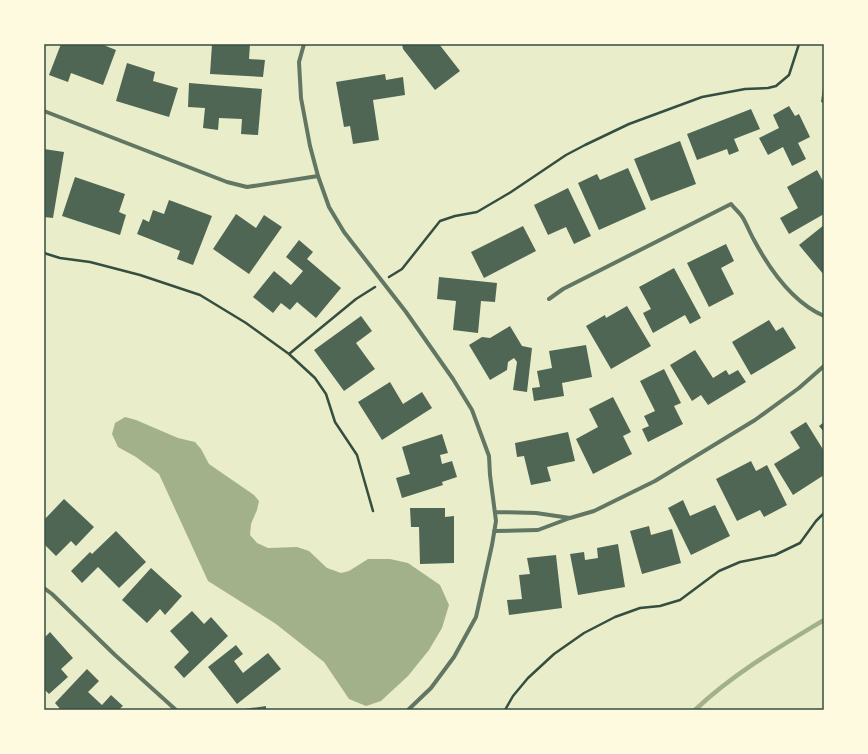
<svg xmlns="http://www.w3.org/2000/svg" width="868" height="754" font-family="Rubik,sans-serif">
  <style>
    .water { fill: #a3b18a }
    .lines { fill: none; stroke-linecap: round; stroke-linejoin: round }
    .stream { stroke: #a3b18a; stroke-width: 4.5 }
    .building { fill: #4f6655 }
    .path { stroke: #344e41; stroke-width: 2.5 }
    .minor { stroke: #617663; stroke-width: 4 }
    .neatline { fill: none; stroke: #344e41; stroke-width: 1.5 }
  </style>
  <rect width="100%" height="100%" fill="#e9edc9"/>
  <path class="water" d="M 125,417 L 136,420 L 178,438 L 195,442 L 201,449 L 209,464 L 254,495 L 259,501 L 257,510 L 251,524 L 250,535 L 257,543 L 268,548 L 297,547 L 309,551 L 327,568 L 341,573 L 349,571 L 368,559 L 390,559 L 408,563 L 440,585 L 449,605 L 442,628 L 429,650 L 408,676 L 381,701 L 366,706 L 349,699 L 324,662 L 276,624 L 208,581 L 159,474 L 136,457 L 118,447 L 112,434 L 115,423 Z"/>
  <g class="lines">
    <path class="stream" d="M 695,710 C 733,674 779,647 824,620"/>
  </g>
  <path class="building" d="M 61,44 L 101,44 L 116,50 L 103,85 L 71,73 L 68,82 L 49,75 Z
    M 212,44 L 250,44 L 249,59 L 265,60 L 263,77 L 210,74 Z
    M 402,44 L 439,44 L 460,71 L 435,90 L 403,49 Z
    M 127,63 L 155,72 L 153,81 L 178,88 L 169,117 L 116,101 Z
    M 385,74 L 386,80 L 403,77 L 405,95 L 373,100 L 379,140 L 353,144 L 350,126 L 344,127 L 336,82 Z
    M 189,83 L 262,89 L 258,135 L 241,134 L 242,119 L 219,118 L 218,130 L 203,128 L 205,108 L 188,107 Z
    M 823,88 L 824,88 L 824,103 L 821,102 Z
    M 789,106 L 795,116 L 799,114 L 810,137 L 798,143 L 806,159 L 792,166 L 783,147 L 768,155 L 759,138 L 779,128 L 773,115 Z
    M 751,109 L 760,129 L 734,139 L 739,151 L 729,155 L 727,149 L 697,160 L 687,134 Z
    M 680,141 L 696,184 L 651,201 L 634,159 Z
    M 44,149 L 64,152 L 53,218 L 44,217 Z
    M 628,168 L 646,209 L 599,230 L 578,183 L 597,174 L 600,180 Z
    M 817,170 L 824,183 L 824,214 L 789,234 L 780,218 L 798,208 L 787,187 Z
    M 75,177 L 125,194 L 119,212 L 126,215 L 120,235 L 62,216 Z
    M 568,188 L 591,236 L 574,244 L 566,227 L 548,235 L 534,205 Z
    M 169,200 L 212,216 L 193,265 L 177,259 L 180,251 L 137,234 L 143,219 L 149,222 L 153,210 L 164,214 Z
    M 236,214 L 256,228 L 264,215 L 282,227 L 249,274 L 213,249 Z
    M 824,225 L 824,275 L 799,245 Z
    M 523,226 L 536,251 L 484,278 L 471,252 Z
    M 299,240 L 313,252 L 307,259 L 341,288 L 316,318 L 297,302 L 290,310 L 281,303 L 273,313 L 253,297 L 274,271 L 291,285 L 303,271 L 286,257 Z
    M 726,244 L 734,261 L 721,268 L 734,294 L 709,307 L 687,263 Z
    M 674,268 L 701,318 L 690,324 L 685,315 L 653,333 L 643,313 L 651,309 L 639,287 Z
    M 439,277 L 497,283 L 495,302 L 481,301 L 478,333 L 453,330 L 456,301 L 437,299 Z
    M 627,306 L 651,346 L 611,369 L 586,326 L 605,315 L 606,318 Z
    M 361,316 L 372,331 L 356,343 L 375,369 L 344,391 L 314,350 Z
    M 769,320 L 776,331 L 783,327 L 796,348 L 751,375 L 732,342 Z
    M 510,326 L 522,346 L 532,348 L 527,392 L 513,390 L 517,362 L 514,358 L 508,362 L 507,370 L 490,380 L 469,345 L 482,337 L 490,338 Z
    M 586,345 L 592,377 L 562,383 L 564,396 L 534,401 L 532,388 L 540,387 L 537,371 L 552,368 L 549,351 Z
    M 695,350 L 713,378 L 726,370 L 729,375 L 738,370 L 746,382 L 708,405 L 701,395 L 692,401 L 670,365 Z
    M 664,369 L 681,403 L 674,406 L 683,424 L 648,442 L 642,429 L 649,426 L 644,416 L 655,411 L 640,381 Z
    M 390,382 L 403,404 L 422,392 L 432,408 L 382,440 L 358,402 Z
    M 613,397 L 631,432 L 623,436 L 632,454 L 593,474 L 576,439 L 598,427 L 589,409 Z
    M 806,422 L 824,451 L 824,475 L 793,495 L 774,464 L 800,448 L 790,432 Z
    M 824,422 L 824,432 L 819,426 Z
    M 568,432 L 575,461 L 547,467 L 551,481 L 531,485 L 524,456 L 517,457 L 515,443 Z
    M 442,434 L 448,453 L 440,455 L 442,464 L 452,461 L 457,477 L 442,482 L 443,485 L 402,498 L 396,478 L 410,474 L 402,447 Z
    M 751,461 L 756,471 L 767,465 L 787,505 L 764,517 L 760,510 L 737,521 L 716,479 Z
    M 64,499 L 94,527 L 76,546 L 71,541 L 56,556 L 44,544 L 44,520 Z
    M 683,500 L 690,516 L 715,505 L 730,536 L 691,555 L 668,508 Z
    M 410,508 L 445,508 L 445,517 L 454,516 L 454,563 L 420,564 L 419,527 L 411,527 Z
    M 649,526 L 651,535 L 672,529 L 681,563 L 642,574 L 630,531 Z
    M 116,531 L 146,562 L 119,588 L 98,567 L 82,583 L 71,571 L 90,552 L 92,554 Z
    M 618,544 L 625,587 L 578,595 L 570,554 L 584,552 L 585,560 L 598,558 L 597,548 Z
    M 556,555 L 562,608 L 509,615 L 507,600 L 522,599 L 519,575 L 530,574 L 527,558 Z
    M 151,568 L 182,596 L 165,615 L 160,609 L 147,623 L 122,600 Z
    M 192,611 L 204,624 L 211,617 L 228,636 L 184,678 L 174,667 L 189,652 L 170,631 Z
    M 50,632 L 73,658 L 61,669 L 68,677 L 49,694 L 44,689 L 44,638 Z
    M 236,645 L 243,654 L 234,661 L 243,673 L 268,653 L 281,669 L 237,704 L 208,667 Z
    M 87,669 L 99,681 L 88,692 L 102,705 L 111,695 L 123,706 L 118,710 L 61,710 L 55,703 Z
    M 266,706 L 266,710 L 244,710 L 244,709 Z"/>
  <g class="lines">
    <path class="path" d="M 44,253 L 60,258 L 90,262 L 140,275 L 200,295 L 246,323 L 289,354 L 315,378 L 326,394 L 335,422 L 357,455 L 373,511
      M 389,277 L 402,269 L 440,221 L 455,216 L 477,212 L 511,192 L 566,155 L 585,145 L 629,124 L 702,97 L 745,89 L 768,88 L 776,86 L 789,75 L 799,44
      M 289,354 L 356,299 L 375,287
      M 505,710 L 513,696 L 528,678 L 554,654 L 584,633 L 615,617 L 640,608 L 660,606 L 680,600 L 719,571 L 740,562 L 775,555 L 800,543 L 816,521 L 824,513"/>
    <path class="minor" d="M 304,44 L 299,62 L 301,98 L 310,146 L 318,176 L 329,207 L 344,232 L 406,312 L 453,379 L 472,410 L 489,456 L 490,475 L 496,521 L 492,545 L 476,617 L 454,657 L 431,688 L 408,710
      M 44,111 L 227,182 L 247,187 L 318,176
      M 549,299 L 563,289 L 731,204 C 735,209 740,213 743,218 C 747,225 750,233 754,240 C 770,270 792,302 824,316
      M 495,512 L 536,513 L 570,518
      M 494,531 L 538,530 L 570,518 L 594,511 L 655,481 L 755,420 L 799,388 L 824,366
      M 44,588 L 52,594 L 115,655 L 176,710"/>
  </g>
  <rect width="868" height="754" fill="none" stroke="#fefae0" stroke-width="90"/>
  <rect x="45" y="45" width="778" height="664" class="neatline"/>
</svg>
